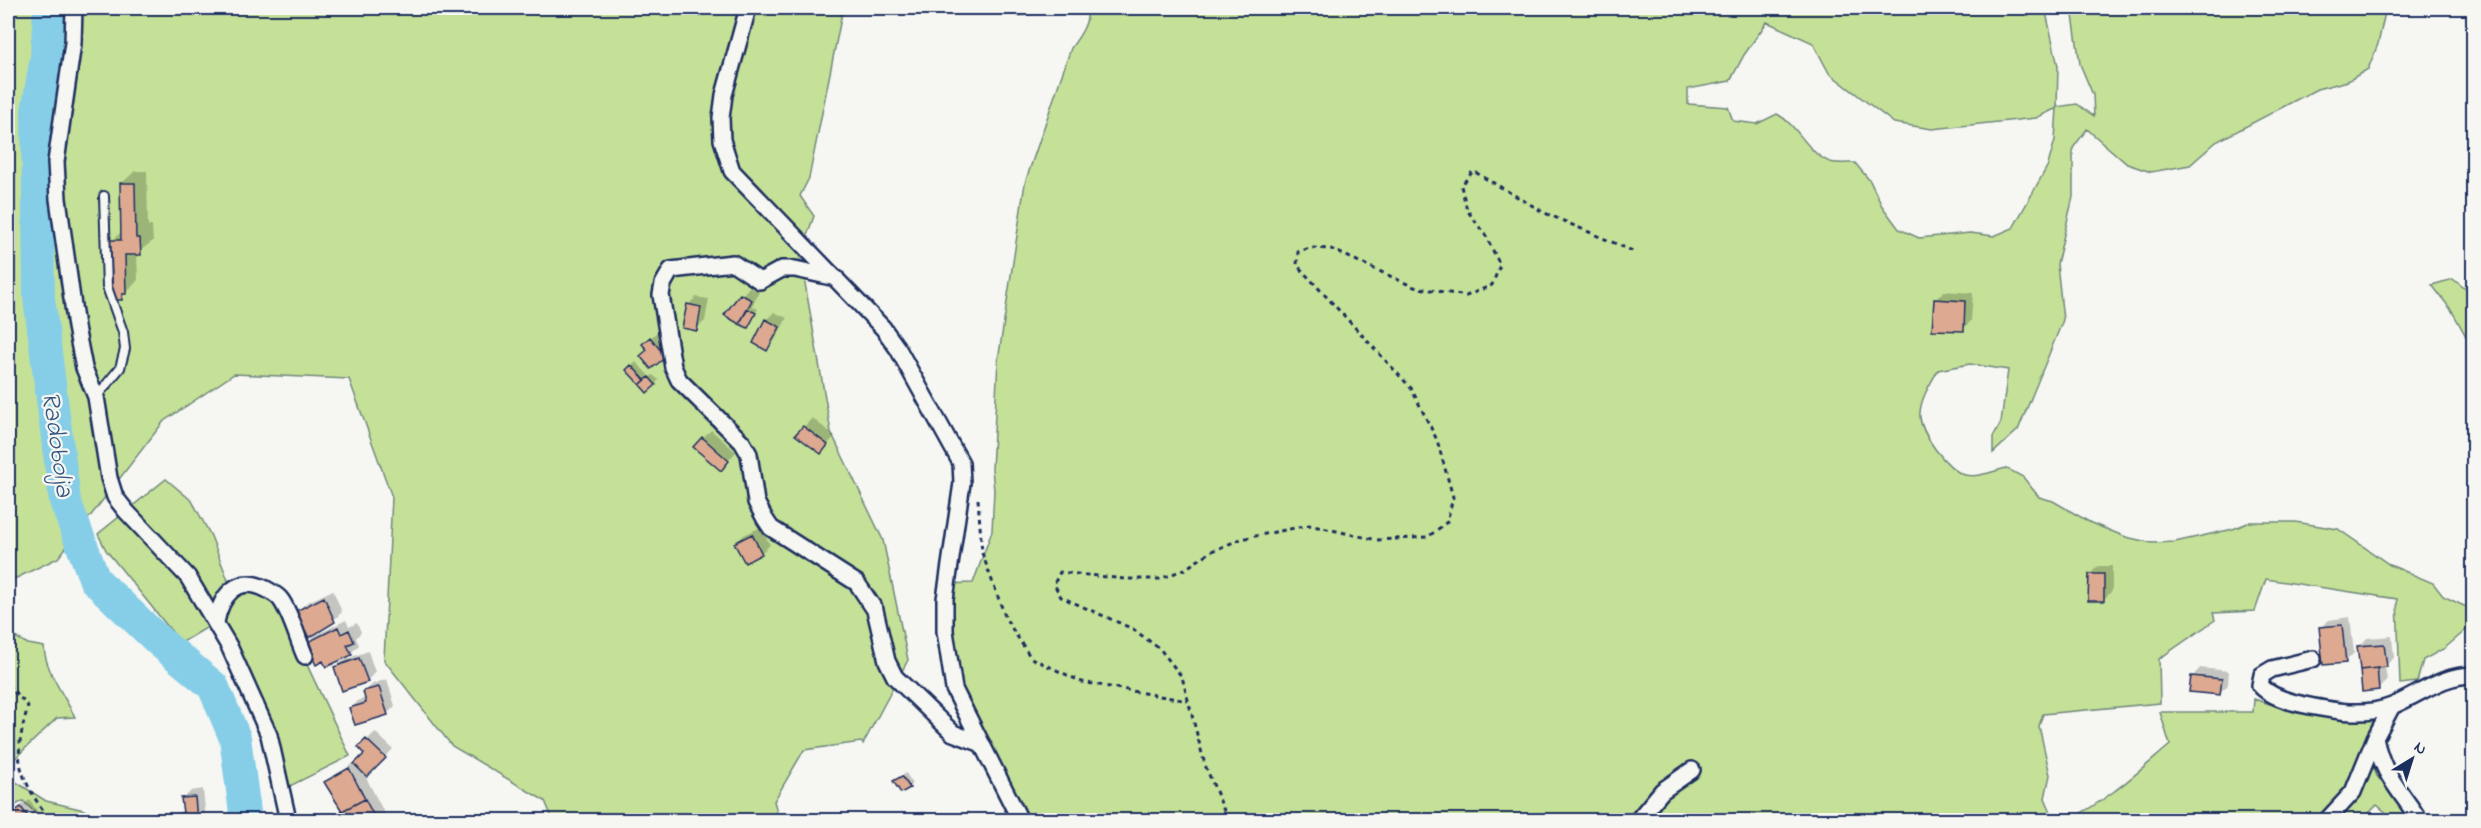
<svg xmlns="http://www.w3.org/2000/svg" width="2481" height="828" font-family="'Indie Flower',sans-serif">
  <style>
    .green { fill: #c5e198; stroke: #70887b; stroke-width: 1.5; fill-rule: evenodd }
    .shadow { fill: #0003 }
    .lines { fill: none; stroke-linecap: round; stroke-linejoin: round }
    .river { stroke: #86cee8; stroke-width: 32 }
    .building { fill: #dda991; stroke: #1b2f5e; stroke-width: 1.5 }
    .lane-casing { stroke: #1b2f5e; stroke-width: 12 }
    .street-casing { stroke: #1b2f5e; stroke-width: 20 }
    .path { stroke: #1b2f5e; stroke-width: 3; stroke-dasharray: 4.5 4.5; stroke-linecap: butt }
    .lane { stroke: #f6f6f2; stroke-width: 8 }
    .street { stroke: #f6f6f2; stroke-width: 15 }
    .labels { text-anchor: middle; stroke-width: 4.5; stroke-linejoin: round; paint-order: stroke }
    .water-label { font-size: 26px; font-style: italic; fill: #365780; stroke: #f6f6f2 }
  </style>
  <rect width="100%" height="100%" fill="#f6f6f2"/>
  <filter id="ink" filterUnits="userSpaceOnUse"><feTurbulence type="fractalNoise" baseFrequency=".0167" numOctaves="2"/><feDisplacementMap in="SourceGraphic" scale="12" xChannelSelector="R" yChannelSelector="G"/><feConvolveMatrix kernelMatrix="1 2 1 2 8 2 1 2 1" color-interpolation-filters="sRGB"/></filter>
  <g filter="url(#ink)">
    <path class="green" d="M 8,8 L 843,8 L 809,178 L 800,196 L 814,216 L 800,255 L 831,432 L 883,540 L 908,660 L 863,744 L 861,742 L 804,750 L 774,801 L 779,820 L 553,820 L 545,801 L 452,746 L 384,660 L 392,497 L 349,379 L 234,374 L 164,421 L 58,558 L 8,582 Z
      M 1086,8 L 2045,8 L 2058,66 L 2057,107 L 2077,104 L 2094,116 L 2093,95 L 2080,64 L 2072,8 L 2386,8 L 2378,44 L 2368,69 L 2348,81 L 2317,89 L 2216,142 L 2190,165 L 2151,172 L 2127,164 L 2087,129 L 2073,148 L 2073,197 L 2057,264 L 2063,320 L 2018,430 L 1993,453 L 1993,437 L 2001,422 L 2008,370 L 1970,364 L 1938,370 C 1931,383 1921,397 1920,413 C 1918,431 1948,471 1965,475 C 1978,478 1994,471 2006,468 L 2023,477 L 2039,497 L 2053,501 L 2091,523 L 2126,537 L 2152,543 L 2175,542 L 2233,529 L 2250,522 L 2295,522 L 2338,529 L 2390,565 L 2433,583 L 2443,596 L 2464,606 L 2473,607 L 2473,624 L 2445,648 L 2423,660 L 2417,682 L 2400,684 L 2397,599 L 2266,579 L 2255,611 L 2213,613 L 2215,620 L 2159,659 L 2160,703 L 2043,714 L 2039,726 L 2050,775 L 2045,798 L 2051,812 L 2063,820 L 1020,820 L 954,689 L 946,584 L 973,583 L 992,531 L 994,490 L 992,469 L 998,361 L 1025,183 L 1071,48 C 1079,37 1091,21 1086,8 ZM 1767,22 L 1813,43 L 1829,73 L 1894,123 L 1932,129 L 2036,118 L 2057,108 L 2055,140 L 2048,165 L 2013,228 L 1994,236 L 1970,233 L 1919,238 L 1899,229 L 1882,206 L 1870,181 L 1855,163 C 1847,163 1837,164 1830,162 C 1807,153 1798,125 1777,114 L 1757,124 L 1733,121 L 1728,107 L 1688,104 L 1688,89 L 1730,81 L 1744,55 Z
      M 2453,279 L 2473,295 L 2473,349 L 2452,311 L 2432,285 Z
      M 166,479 L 192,501 L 211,536 L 231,588 L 273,593 L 350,756 L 282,790 L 279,775 L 216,622 L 181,643 L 106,550 L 98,534 Z
      M 8,633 L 28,644 L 44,647 C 45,670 64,695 75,717 L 57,718 L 8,765 Z
      M 2254,699 C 2302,715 2331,721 2382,717 L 2367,752 L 2377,776 L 2408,814 L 2395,820 L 2377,805 L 2362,820 L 2067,820 C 2105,803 2138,772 2170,745 L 2160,712 L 2253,712 Z
      M 8,777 L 46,801 L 84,810 L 99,820 L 43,820 L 23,801 L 8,809 Z"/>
    <path class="shadow" d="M 1018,8 L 1040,8 L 1035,12 L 1019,14 Z
      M 135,171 L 147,171 L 148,226 L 152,226 L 153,241 L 137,253 L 138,280 L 121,299 L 112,241 L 122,231 L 122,183 Z
      M 749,287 L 759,292 L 752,306 L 758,309 L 748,326 L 726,315 Z
      M 1944,291 L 1973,293 L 1971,321 L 1963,329 L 1935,300 Z
      M 696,297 L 709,299 L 705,321 L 696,329 L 688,305 Z
      M 774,312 L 787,318 L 775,340 L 767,349 L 766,320 Z
      M 659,330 L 674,347 L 665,356 L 648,350 L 644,344 Z
      M 636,362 L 650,377 L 653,375 L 659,380 L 647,391 L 628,370 Z
      M 812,418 L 835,436 L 821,452 L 797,435 Z
      M 711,430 L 736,452 L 721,469 L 703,438 Z
      M 761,527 L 770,545 L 761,553 L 736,543 L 744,535 Z
      M 2098,566 L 2112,566 L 2112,591 L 2103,600 L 2090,574 Z
      M 333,590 L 342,612 L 334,620 L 297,611 L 306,603 Z
      M 2350,617 L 2354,653 L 2346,661 L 2320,628 L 2329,620 Z
      M 346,620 L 349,627 L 357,623 L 361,632 L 356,638 L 359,645 L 351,653 L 308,643 L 316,635 Z
      M 2392,636 L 2394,658 L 2385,666 L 2387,681 L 2378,689 L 2359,647 L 2367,638 Z
      M 368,651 L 375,672 L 367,681 L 335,668 L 344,660 Z
      M 2200,668 L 2229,671 L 2228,685 L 2219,693 L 2192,677 Z
      M 387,679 L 395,706 L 387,714 L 351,708 L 359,700 L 366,698 L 364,692 L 373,684 Z
      M 375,732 L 393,749 L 368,775 L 362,770 L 388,820 L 349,820 L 338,798 L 325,783 L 367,754 L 360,747 Z
      M 906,773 L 912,783 L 909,787 L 899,778 Z
      M 203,789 L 206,820 L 178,820 L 178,815 L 184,809 L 183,799 L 191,791 Z
      M 30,800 L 39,814 L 32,820 L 8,820 L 8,814 Z
      M 968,811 L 974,820 L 953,820 Z"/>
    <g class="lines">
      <path class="river" d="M 49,8 L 46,57 L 37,111 L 39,298 L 65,501 L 95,580 L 160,642 L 213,686 L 235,738 L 246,820"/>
    </g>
    <path class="building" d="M 1016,8 L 1035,8 L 1036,13 L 1017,16 Z
      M 120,183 L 135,183 L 136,238 L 140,238 L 141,255 L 125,255 L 126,294 L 122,294 L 122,300 L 113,300 L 110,240 L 121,240 Z
      M 740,294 L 752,300 L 739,324 L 724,315 Z
      M 1934,299 L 1965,301 L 1964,331 L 1932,330 Z
      M 687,304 L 701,307 L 697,331 L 682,328 Z
      M 748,309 L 756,313 L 748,328 L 739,324 Z
      M 765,319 L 780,327 L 767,351 L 753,343 Z
      M 650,337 L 666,357 L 651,369 L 640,356 L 647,350 L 642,344 Z
      M 631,365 L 645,380 L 640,385 L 626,370 Z
      M 649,377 L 656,385 L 647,393 L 640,385 Z
      M 803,426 L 828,445 L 821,454 L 795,435 Z
      M 702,437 L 729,461 L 721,471 L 693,447 Z
      M 752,534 L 762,554 L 745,563 L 734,543 Z
      M 2089,574 L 2104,574 L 2104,601 L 2088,601 Z
      M 324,597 L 335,622 L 309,638 L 296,611 Z
      M 2342,625 L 2346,663 L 2323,665 L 2319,627 Z
      M 338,627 L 341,634 L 349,630 L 354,642 L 347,645 L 352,655 L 326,667 L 323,661 L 316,665 L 306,643 Z
      M 2384,644 L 2387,667 L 2360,670 L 2357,646 Z
      M 359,658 L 368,682 L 342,691 L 334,667 Z
      M 2377,668 L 2379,690 L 2362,692 L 2360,670 Z
      M 2191,676 L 2222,679 L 2220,695 L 2189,692 Z
      M 379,687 L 388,715 L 355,725 L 349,708 L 366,703 L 363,691 Z
      M 366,739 L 386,758 L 367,777 L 354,764 L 364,754 L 358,747 Z
      M 349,768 L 365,799 L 342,811 L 324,782 Z
      M 902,776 L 910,788 L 901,793 L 893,781 Z
      M 195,797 L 197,820 L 177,820 L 176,814 L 183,813 L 181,798 Z
      M 365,799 L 376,820 L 347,820 L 342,811 Z
      M 21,807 L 30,820 L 8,820 L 8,816 Z"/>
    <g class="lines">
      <g class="lane-casing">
        <path id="lane" d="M 97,396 L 120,368 L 125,349 L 123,332 L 107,287 L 104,196"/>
      </g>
      <g class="street-casing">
        <path id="street" d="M 74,8 L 73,43 L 56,162 L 58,199 L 76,327 L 84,368 L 96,397 L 109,478 L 115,497 L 126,511 L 188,577 L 229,646 L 269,735 L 288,820
          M 748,8 L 724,95 L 721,118 L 722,140 L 732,171 L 883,328 L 898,349 L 961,463 L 962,483 L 945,599 L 945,631 L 954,689 L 1020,820
          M 836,278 L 795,269 L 782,269 L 760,281 L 733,263 L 671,270 L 663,284 L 661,295 L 673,367 L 679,380 L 742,442 L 749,454 L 756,502 L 765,519 L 771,528 L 857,583 L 875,610 L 887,661 L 895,677 L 953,733 L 982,744
          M 216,622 C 221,596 237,574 266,589 C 271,592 278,595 281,600 C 292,616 297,638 305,656
          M 2313,659 L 2272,669 L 2262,675 L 2260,685 C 2270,697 2290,702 2305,705 C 2334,711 2364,717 2392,706 C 2421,694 2441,675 2474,675
          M 2375,738 C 2383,777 2400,789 2419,820
          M 1638,820 L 1662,791 L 1692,770
          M 2327,820 L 2353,792 L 2375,738 L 2392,706"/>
      </g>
      <path class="path" d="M 978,499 L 982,553 L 1006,619 L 1031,658 L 1082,682 L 1188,701
        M 8,685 L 28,706 C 12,765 18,770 48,820
        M 1228,820 L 1205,765 L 1182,677 L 1160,649 L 1133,629 L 1061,597 L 1054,584 L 1060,572 L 1124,579 L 1160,579 L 1185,569 L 1212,551 L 1241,539 L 1309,525 L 1377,540 L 1428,537 L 1447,522 L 1453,497 L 1437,440 L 1411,388 L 1297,265 L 1298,252 L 1310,248 L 1331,249 L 1414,287 L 1466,296 L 1492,285 L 1500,265 L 1486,236 L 1467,210 L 1461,186 L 1473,171 L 1545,213 L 1635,252"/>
      <use href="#lane" class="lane"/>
      <use href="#street" class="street"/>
    </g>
  </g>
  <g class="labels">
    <g class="water-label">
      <text transform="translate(59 444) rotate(82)" y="9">Radobolja</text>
    </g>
  </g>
  <rect width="2481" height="828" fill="none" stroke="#f6f6f2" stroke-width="30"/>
  <rect x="15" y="15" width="2451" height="798" fill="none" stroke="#1b2f5e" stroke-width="2" filter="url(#ink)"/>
  <g transform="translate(2412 759) rotate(38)" stroke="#f6f6f2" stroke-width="4.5" paint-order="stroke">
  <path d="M0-4.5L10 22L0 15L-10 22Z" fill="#1b2f5e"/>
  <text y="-9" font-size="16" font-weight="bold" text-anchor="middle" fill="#1b2f5e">N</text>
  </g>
</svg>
